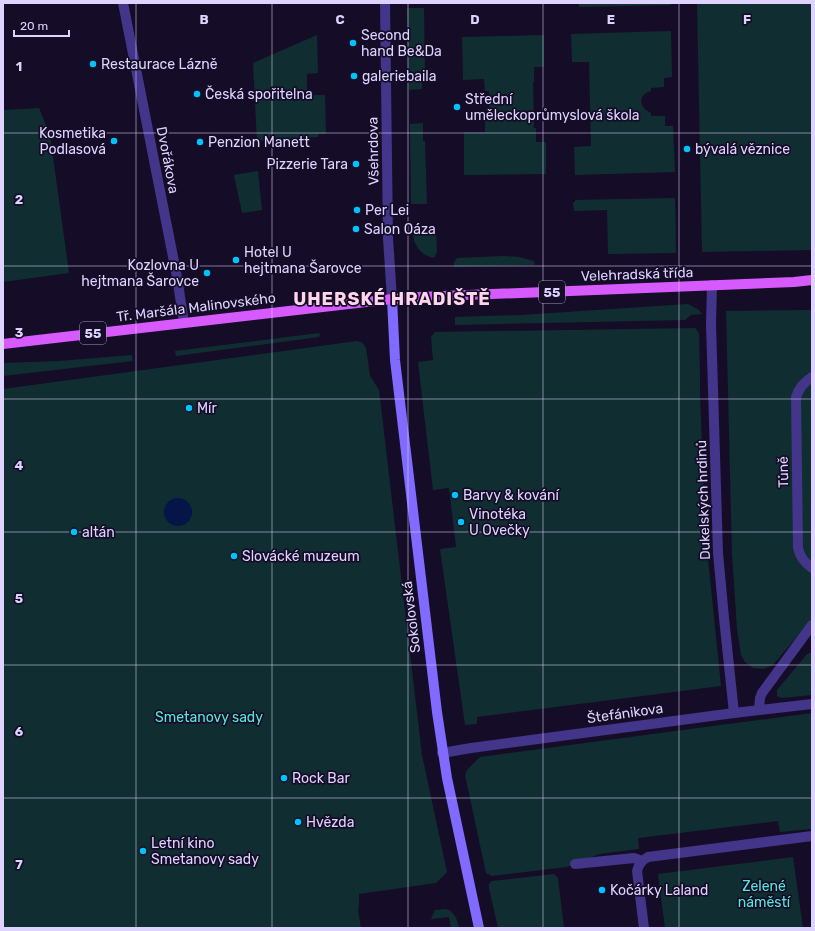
<svg xmlns="http://www.w3.org/2000/svg" width="815" height="931" font-family="Rubik,sans-serif">
  <style>
    .green { fill: #102e31 }
    .water { fill: #061547 }
    .lines { fill: none; stroke-linecap: round; stroke-linejoin: round }
    .minor { stroke: #433589; stroke-width: 10 }
    .secondary { stroke: #816aff; stroke-width: 10 }
    .primary { stroke: #d75aff; stroke-width: 10 }
    .grid { fill: none; stroke: #ded3ff; stroke-width: 1; stroke-opacity: 0.55 }
    .poi-dot { fill: #00c3fe; stroke: #150d27; stroke-width: 1.5 }
    .labels { text-anchor: middle; stroke-width: 3.5; stroke-linejoin: round; paint-order: stroke }
    .shield { fill: #150d27; stroke: #a298be; stroke-width: 1 }
    .shield-label { font-size: 13px; font-weight: bold; fill: #ded3ff }
    .poi-label { font-size: 14px; fill: #ded3ff; stroke: #150d27; text-anchor: start }
    .street-label { font-size: 14px; fill: #ded3ff; stroke: #150d27 }
    .park-label { font-size: 14px; fill: #56e8d7; stroke: #150d27 }
    .district-label { font-size: 18px; font-weight: bold; letter-spacing: 1px; fill: #ffd5ea; stroke: #150d27 }
    .grid-label { font-size: 13px; text-anchor: middle; font-weight: bold; fill: #ded3ff; stroke: #150d27; stroke-width: 3.5; stroke-linejoin: round; paint-order: stroke }
  </style>
  <rect width="100%" height="100%" fill="#150d27"/>
  <path class="green" d="M 579,3 L 671,3 L 671,5 L 579,7 Z
    M 697,3 L 812,3 L 812,250 L 702,252 Z
    M 407,8 L 424,8 L 425,74 L 422,75 L 422,89 L 409,90 Z
    M 671,31 L 672,77 L 664,78 L 664,87 L 651,88 L 651,91 C 637,95 639,108 651,113 L 651,116 L 665,116 L 665,126 L 673,126 L 675,172 L 575,175 L 574,147 L 591,146 L 589,62 L 572,62 L 571,34 Z
    M 317,35 L 318,73 L 307,74 L 307,95 L 325,95 L 326,134 L 319,134 L 318,137 L 257,141 L 253,63 Z
    M 544,35 L 544,67 L 534,67 L 534,82 L 533,82 L 534,128 L 536,128 L 536,142 L 546,142 L 546,174 L 464,175 L 464,132 L 485,132 L 485,121 L 489,120 L 489,91 L 485,91 L 484,79 L 463,80 L 462,37 Z
    M 39,108 L 50,135 L 69,273 L 3,282 L 3,110 Z
    M 423,123 L 423,141 L 425,141 L 427,204 L 411,204 L 410,124 Z
    M 258,171 L 262,210 L 242,213 L 234,175 Z
    M 675,198 L 676,253 L 608,254 L 607,210 L 574,211 L 573,202 L 575,202 L 575,200 Z
    M 436,229 L 437,251 L 435,257 C 426,259 416,248 414,240 C 413,236 413,233 412,230 Z
    M 504,256 L 519,257 L 534,261 L 535,264 L 534,265 L 454,267 L 454,262 L 457,258 Z
    M 688,304 L 699,310 L 702,314 L 691,315 L 685,320 L 455,325 L 455,317 L 521,315 Z
    M 812,310 L 812,619 L 773,665 L 763,669 L 753,668 L 745,662 L 741,655 L 737,629 L 732,554 L 726,311 Z
    M 695,328 L 699,333 L 700,375 L 700,394 L 705,529 L 721,686 L 477,717 L 477,724 L 465,725 L 440,549 L 456,547 L 449,488 L 433,490 L 418,362 L 433,360 L 431,337 L 435,332 Z
    M 319,333 L 320,335 L 319,337 L 176,356 L 175,351 Z
    M 357,341 C 362,342 364,344 366,348 L 370,376 L 379,390 L 422,755 L 447,872 L 436,883 L 359,894 L 359,904 L 358,910 L 361,928 L 3,928 L 3,389 Z
    M 132,355 L 133,361 L 3,376 L 3,363 L 59,361 Z
    M 812,652 L 812,695 L 782,698 L 777,696 L 777,690 L 807,654 Z
    M 812,713 L 812,829 L 780,832 L 778,821 L 638,838 L 639,849 L 599,854 L 567,867 L 492,876 L 486,873 L 465,775 L 467,770 L 480,757 Z
    M 793,857 L 803,928 L 665,928 L 658,874 Z
    M 554,874 L 558,878 L 564,928 L 498,928 L 489,888 L 489,884 L 492,881 Z
    M 446,909 C 455,912 457,919 459,928 L 451,928 L 449,917 L 431,919 L 435,910 Z"/>
  <path class="water" d="M164 512a14 14 0 1 1 28 0a14 14 0 1 1-28 0Z"/>
  <g class="lines">
    <path class="minor" d="M 123,3 L 177,277 L 184,323
      M 385,3 L 388,238 L 392,299
      M 712,285 L 711,324 L 718,553 L 724,618 L 734,713
      M 812,377 C 804,382 799,388 796,397 L 798,548 C 800,557 804,562 812,568
      M 759,710 L 760,698 L 762,693 L 812,625
      M 442,753 L 471,748 L 734,713 L 812,704
      M 575,864 L 634,858 L 642,861
      M 644,928 L 637,871 C 639,864 641,861 648,857 L 812,836"/>
    <path class="secondary" d="M 392,299 L 395,360 L 437,712 L 447,778 L 479,928"/>
    <path class="primary" d="M 3,344 L 392,299 L 419,297 L 794,282 L 812,280"/>
  </g>
  <path class="grid" d="M 136,3 L 136,928M 272,3 L 272,928M 408,3 L 408,928M 543,3 L 543,928M 679,3 L 679,928M 3,133 L 812,133M 3,266 L 812,266M 3,399 L 812,399M 3,532 L 812,532M 3,665 L 812,665M 3,798 L 812,798"/>
  <g class="poi-dot">
    <circle cx="353" cy="43" r="4"/>
    <circle cx="93" cy="64" r="4"/>
    <circle cx="354" cy="76" r="4"/>
    <circle cx="197" cy="94" r="4"/>
    <circle cx="457" cy="107" r="4"/>
    <circle cx="114" cy="141" r="4"/>
    <circle cx="200" cy="142" r="4"/>
    <circle cx="687" cy="149" r="4"/>
    <circle cx="356" cy="164" r="4"/>
    <circle cx="357" cy="210" r="4"/>
    <circle cx="356" cy="229" r="4"/>
    <circle cx="236" cy="260" r="4"/>
    <circle cx="207" cy="273" r="4"/>
    <circle cx="189" cy="408" r="4"/>
    <circle cx="455" cy="495" r="4"/>
    <circle cx="461" cy="522" r="4"/>
    <circle cx="74" cy="532" r="4"/>
    <circle cx="234" cy="556" r="4"/>
    <circle cx="284" cy="778" r="4"/>
    <circle cx="298" cy="822" r="4"/>
    <circle cx="143" cy="851" r="4"/>
    <circle cx="602" cy="890" r="4"/>
  </g>
  <g class="labels">
    <g class="shield">
      <rect x="539" y="281" width="26" height="22" rx="3"/>
      <rect x="80" y="322" width="26" height="22" rx="3"/>
    </g>
    <g class="shield-label">
      <text x="552" y="297">55</text>
      <text x="93" y="338">55</text>
    </g>
    <g class="poi-label">
      <text x="361" y="40">Second<tspan x="361" dy="16">hand Be&amp;Da</tspan></text>
      <text x="101" y="69">Restaurace Lázně</text>
      <text x="362" y="81">galeriebaila</text>
      <text x="205" y="99">Česká spořitelna</text>
      <text x="465" y="104">Střední<tspan x="465" dy="16">uměleckoprůmyslová škola</tspan></text>
      <text x="106" y="138" text-anchor="end">Kosmetika<tspan x="106" dy="16">Podlasová</tspan></text>
      <text x="208" y="147">Penzion Manett</text>
      <text x="695" y="154">bývalá věznice</text>
      <text x="348" y="169" text-anchor="end">Pizzerie Tara</text>
      <text x="365" y="215">Per Lei</text>
      <text x="364" y="234">Salon Oáza</text>
      <text x="244" y="257">Hotel U<tspan x="244" dy="16">hejtmana Šarovce</tspan></text>
      <text x="199" y="270" text-anchor="end">Kozlovna U<tspan x="199" dy="16">hejtmana Šarovce</tspan></text>
      <text x="197" y="413">Mír</text>
      <text x="463" y="500">Barvy &amp; kování</text>
      <text x="469" y="519">Vinotéka<tspan x="469" dy="16">U Ovečky</tspan></text>
      <text x="82" y="537">altán</text>
      <text x="242" y="561">Slovácké muzeum</text>
      <text x="292" y="783">Rock Bar</text>
      <text x="306" y="827">Hvězda</text>
      <text x="151" y="848">Letní kino<tspan x="151" dy="16">Smetanovy sady</tspan></text>
      <text x="610" y="895">Kočárky Laland</text>
    </g>
    <g class="street-label">
      <text transform="translate(373 151) rotate(-91)" y="5">Všehrdova</text>
      <text transform="translate(168 160) rotate(79)" y="5">Dvořákova</text>
      <text transform="translate(637 274) rotate(-2)" y="5">Velehradská třída</text>
      <text transform="translate(196 307) rotate(-7)" y="5">Tř. Maršála Malinovského</text>
      <text transform="translate(783 472) rotate(-91)" y="5">Tůně</text>
      <text transform="translate(703 500) rotate(-92)" y="5">Dukelských hrdinů</text>
      <text transform="translate(411 617) rotate(-97)" y="5">Sokolovská</text>
      <text transform="translate(625 713) rotate(-8)" y="5">Štefánikova</text>
    </g>
    <g class="park-label">
      <text x="209" y="722">Smetanovy sady</text>
      <text x="764" y="891">Zelené<tspan x="764" dy="16">náměstí</tspan></text>
    </g>
    <g class="district-label">
      <text x="392" y="305">UHERSKÉ HRADIŠTĚ</text>
    </g>
  </g>
  <g class="grid-label">
    <text x="204" y="24">B</text>
    <text x="340" y="24">C</text>
    <text x="475" y="24">D</text>
    <text x="611" y="24">E</text>
    <text x="747" y="24">F</text>
    <text x="19" y="71">1</text>
    <text x="19" y="204">2</text>
    <text x="19" y="337">3</text>
    <text x="19" y="470">4</text>
    <text x="19" y="603">5</text>
    <text x="19" y="736">6</text>
    <text x="19" y="869">7</text>
  </g>
  <rect width="815" height="931" fill="none" stroke="#ded3ff" stroke-width="8"/>
  <path d="M14 30v6h55v-6" fill="none" stroke="#ded3ff" stroke-width="2"/>
  <text x="20" y="30" font-size="12" fill="#ded3ff" stroke="#150d27" stroke-width="3" paint-order="stroke">20 m</text>
</svg>
